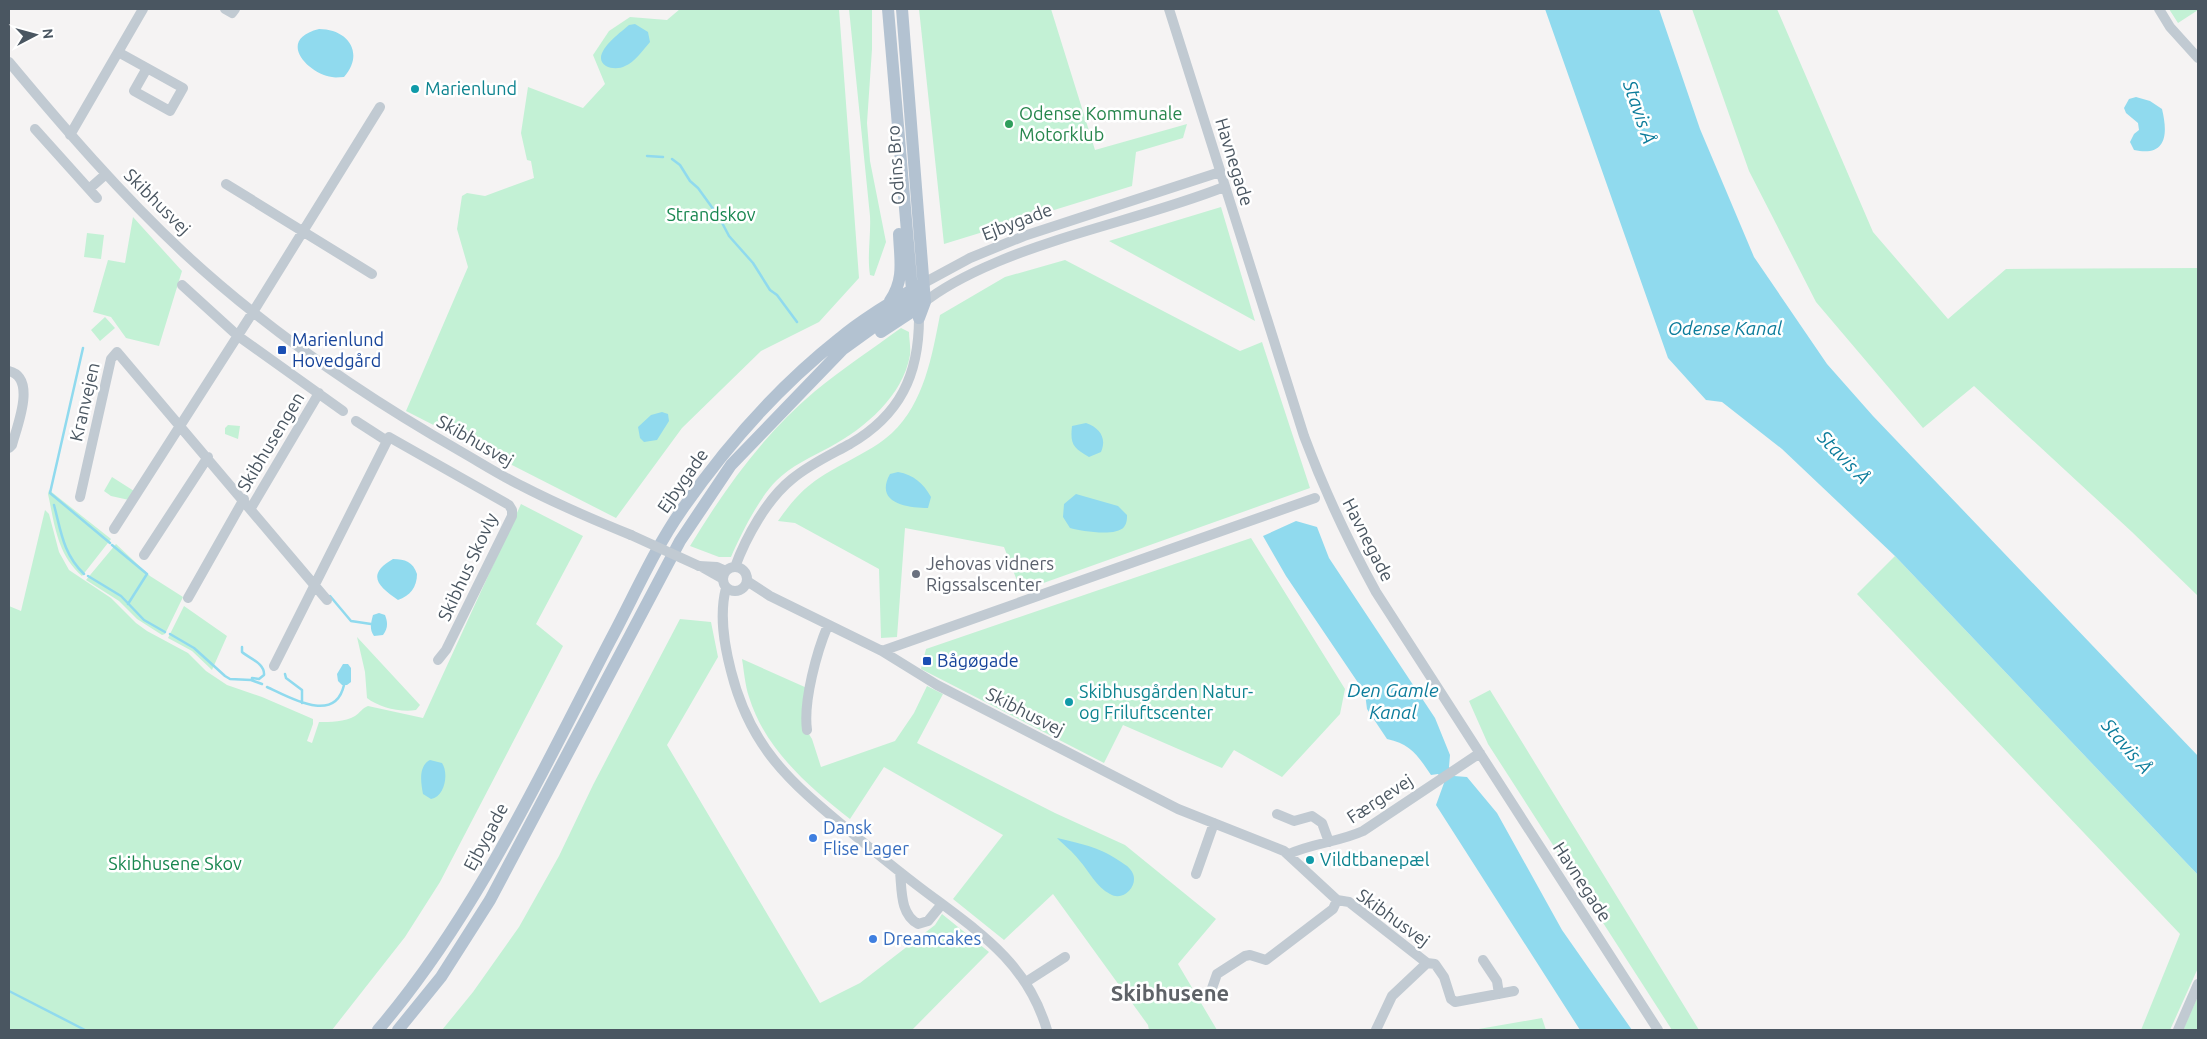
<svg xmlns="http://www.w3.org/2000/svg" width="2207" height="1039" font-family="Ubuntu,sans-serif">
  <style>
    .green { fill: #c3f1d5 }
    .water { fill: #90daee }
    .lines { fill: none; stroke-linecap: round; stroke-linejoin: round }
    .stream { stroke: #90daee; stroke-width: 2.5 }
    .minor { stroke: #c1cad2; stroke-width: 10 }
    .major { stroke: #b3c2d1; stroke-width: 12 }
    .minor-bridge { stroke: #c1cad2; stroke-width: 10 }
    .culture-dot { fill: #0f9aa8; stroke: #fff; stroke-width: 2 }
    .leisure-dot { fill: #2e9e5b; stroke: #fff; stroke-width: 2 }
    .transit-dot { fill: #1a4fb4; stroke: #fff; stroke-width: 2 }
    .worship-dot { fill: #6b7280; stroke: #fff; stroke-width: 2 }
    .shop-dot { fill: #3f7fe0; stroke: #fff; stroke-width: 2 }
    .labels { text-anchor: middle; stroke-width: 5; stroke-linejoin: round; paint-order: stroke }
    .culture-label { font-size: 18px; fill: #0d838f; stroke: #fff; text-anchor: start }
    .leisure-label { font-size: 18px; fill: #27864d; stroke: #fff; text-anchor: start }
    .street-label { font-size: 18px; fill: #4a5661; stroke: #fff }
    .park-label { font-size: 18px; fill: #17864f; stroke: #fff }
    .transit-label { font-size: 18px; fill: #164399; stroke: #fff; text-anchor: start }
    .worship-label { font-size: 18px; fill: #5b616d; stroke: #fff; text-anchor: start }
    .shop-label { font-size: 18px; fill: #366cbe; stroke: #fff; text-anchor: start }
    .water-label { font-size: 19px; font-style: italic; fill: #0c7c9b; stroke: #fff }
    .district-label { font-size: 22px; font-weight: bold; fill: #5f6368; stroke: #fff }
  </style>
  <rect width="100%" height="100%" fill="#f5f3f3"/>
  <path class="green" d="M 680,9 L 839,9 L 859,278 L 819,322 L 761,351 L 682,428 L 616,518 L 406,411 L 468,267 L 457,229 L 462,196 L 467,193 L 485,196 L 534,178 L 531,161 L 527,160 L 521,133 L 528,87 L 583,108 L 605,84 L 593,55 L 609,31 L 630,17 L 667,20 Z
    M 849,9 L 872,9 L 872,49 L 867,123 L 870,161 L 886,242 L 874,276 L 870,275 C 867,256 871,235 870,216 Z
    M 919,9 L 1051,9 L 1095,150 L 1187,124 L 1183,138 L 1136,152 L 1132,186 L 944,244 Z
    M 1692,9 L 1777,9 L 1873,232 L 1948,319 L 2006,269 L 2198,268 L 2198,596 L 2132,532 L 1974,386 L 1923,428 L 1816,302 L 1749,171 Z
    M 2169,9 L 2198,9 L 2198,10 L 2178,23 Z
    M 1221,207 L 1255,321 L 1109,241 Z
    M 133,217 L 182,271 L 159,346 L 126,338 L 111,317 L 93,312 L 108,260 L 125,263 Z
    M 87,233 L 104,235 L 101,259 L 84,257 Z
    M 1065,260 L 1240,351 L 1262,342 L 1310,488 L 1021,591 L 1004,547 L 905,528 L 897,637 L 881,638 L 879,569 L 795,523 L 778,521 C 788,507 797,495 811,484 C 835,465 869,454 892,433 C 924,403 932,356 940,315 L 1005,277 Z
    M 105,317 L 115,328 L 100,341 L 91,330 Z
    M 901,328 L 909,332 C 909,339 911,348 910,355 C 903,396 865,428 830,447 C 811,457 791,466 776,481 C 759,498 741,534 731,557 L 719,557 L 690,546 C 724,490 763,435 814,392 C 842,369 872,349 901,328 Z
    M 228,425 L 240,426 L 238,439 L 225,434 L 225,428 Z
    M 112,477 L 134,491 L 129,500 L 111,496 L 104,491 Z
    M 49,490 L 111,539 L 82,576 C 57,554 55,526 48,494 Z
    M 521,504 L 583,536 L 536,624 L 563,646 L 440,882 L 405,937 L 332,1030 L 9,1030 L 9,606 L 21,611 L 45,510 L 49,514 L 59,552 L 69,570 L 111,598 L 136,623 L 147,631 L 188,653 L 206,671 L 227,685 L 262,697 L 313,719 L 313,724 L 307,741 L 312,743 L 319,722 C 330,722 345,722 355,716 C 360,713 362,708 368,706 L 423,718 Z
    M 1251,538 L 1345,689 L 1340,714 L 1282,777 L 1234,750 L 1222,768 L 1123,725 L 1104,763 L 921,669 L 926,649 Z
    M 116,544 L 150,576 L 183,597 L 165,634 L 162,635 L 137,619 L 119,601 L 86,580 Z
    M 1895,556 L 2198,875 L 2198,968 L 2170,1030 L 2141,1030 L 2180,934 L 1857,594 Z
    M 184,606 L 227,636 L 212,670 L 192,651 L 168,638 Z
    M 680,619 L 711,622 L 718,657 L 667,745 L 820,1003 L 860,983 L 935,925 L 942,914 L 989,952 L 912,1030 L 442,1030 L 473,992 L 519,927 L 559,856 L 593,785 Z
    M 357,637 L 420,705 L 416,710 C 401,713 378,707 367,698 L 365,672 Z
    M 742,659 L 807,688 L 802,723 L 812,739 L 821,767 L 895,741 L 914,713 L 927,686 L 943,694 L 917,743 L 1055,813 L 1125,845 L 1216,919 L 1178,964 L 1217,1030 L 1149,1030 L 1148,1025 L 1053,894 L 1004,940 L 953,899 L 1003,835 L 884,767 L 850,819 C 808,786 765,749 749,697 C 745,685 744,671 742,659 Z
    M 1490,690 L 1699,1030 L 1672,1030 L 1488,744 L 1469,701 Z
    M 2198,996 L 2198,1030 L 2183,1030 Z
    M 1542,1018 L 1546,1030 L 1473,1030 Z"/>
  <path class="water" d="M 1545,9 L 1659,9 L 1700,129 L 1754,257 L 1827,364 L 1873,416 L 2198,756 L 2198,875 L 1895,556 L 1782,449 L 1722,402 L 1706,400 L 1668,358 Z
    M 635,24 L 648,32 L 650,42 C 643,50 635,62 625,66 C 620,69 611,69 606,66 C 589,55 620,33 629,25 Z
    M 319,29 C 348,29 365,53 344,77 C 340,77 335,78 332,77 C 309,74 275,40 319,29 Z
    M 2136,97 L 2150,101 L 2162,109 C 2168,134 2167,157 2134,150 L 2130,142 L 2134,134 L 2139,130 L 2138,123 L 2126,113 L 2124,108 L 2129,99 Z
    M 662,412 L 668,414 L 669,421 L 657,440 L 644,442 L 640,438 L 638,427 L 651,415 Z
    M 1086,423 C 1100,428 1107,438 1101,452 L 1089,457 C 1073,448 1070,444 1072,426 Z
    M 898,472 C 914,475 923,483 931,497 L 928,508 C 907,508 874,503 890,474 Z
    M 1076,494 L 1118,506 L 1127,515 C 1127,519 1127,523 1124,527 C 1116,537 1081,531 1070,528 L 1063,517 L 1064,504 Z
    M 1296,521 L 1317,527 L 1329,558 L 1435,718 L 1450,755 L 1449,767 L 1454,776 L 1467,777 L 1497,813 L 1562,930 L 1632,1030 L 1580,1030 L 1436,805 L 1444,783 L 1438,774 L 1431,775 C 1418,756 1411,744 1387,739 L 1367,709 L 1365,693 L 1286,576 L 1263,536 Z
    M 393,559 C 405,559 413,562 417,574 C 417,587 410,596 398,600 C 379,587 365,575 393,559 Z
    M 379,613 L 385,615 C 388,623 388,628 383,635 L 374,636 C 369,629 371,623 373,615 Z
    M 343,664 L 348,664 L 351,668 L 351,682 L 347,685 L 342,685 L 338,681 L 337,674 Z
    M 430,760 L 442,763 C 449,773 445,797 431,799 L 423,794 C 421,783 418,766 430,760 Z
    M 1057,838 C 1081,844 1097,846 1118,860 C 1122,863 1127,865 1130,869 C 1142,882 1125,903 1110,894 C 1096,887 1089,871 1079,860 C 1073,852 1064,845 1057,838 Z"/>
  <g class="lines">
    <path class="stream" d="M 647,156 L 663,157
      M 672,159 L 680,165 L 690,181 L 698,188 L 719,217 L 729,236 L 753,263 L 770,290 L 777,295 L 797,322
      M 83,348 L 50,493 L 110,543
      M 54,505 C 61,531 63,554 84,574
      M 112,545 L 147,574 L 128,604
      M 88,576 L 121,596 L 144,620 L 165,632
      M 330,596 L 351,621 L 371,624
      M 170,634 L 194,648 L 225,676 L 230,679 L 251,680 L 262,684
      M 242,647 L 242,652 C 250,659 265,663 264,675 L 259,679 L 252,678 L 252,679
      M 285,674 L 286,678 L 302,690 L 302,703
      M 267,687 C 289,697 335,725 344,685
      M 9,991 L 85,1030"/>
    <path class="minor" d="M 225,9 L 232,13 L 235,9
      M 1169,9 L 1304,436 C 1324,490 1348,541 1376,592 L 1658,1030
      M 2159,9 L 2170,27 L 2198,58
      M 118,52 L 183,88 L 170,111 L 134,91 L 147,68
      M 9,62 C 64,128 120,193 183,252 C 266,329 362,395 460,451 C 481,463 501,476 522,486 C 557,504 594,520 631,535
      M 35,129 L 97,198
      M 70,135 L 143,9
      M 226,184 L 372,274
      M 89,189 L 106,174
      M 922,284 L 970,258 L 1024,236 L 1220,172
      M 182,285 L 238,336 L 343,411
      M 922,304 C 944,286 971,273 997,262 C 1071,231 1150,216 1224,187
      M 9,371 C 37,378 17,426 12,445 L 9,448
      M 356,421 L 387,441
      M 80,497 L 111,359 L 117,352 L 327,600
      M 251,508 L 319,393
      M 114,529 L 253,312 L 380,107
      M 144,555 L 208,457
      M 699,566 L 717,567 L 726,571
      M 700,566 L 723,579
      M723 579a12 12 0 1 1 24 0a12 12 0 1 1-24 0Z
      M 735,567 C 746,537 767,499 792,479 C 810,464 830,455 850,444 C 900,415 919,375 919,318
      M 747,581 L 770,596 L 882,651 L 937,685 L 1178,809 L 1284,851 L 1337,900 L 1349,902 L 1427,963 L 1435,964 L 1444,977 L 1451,999 L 1455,1002 L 1514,991
      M 726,588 C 719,615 724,644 731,671 C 750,747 789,781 847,829 C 876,853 904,876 934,898 C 985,936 1028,966 1047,1030
      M 188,598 L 244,499
      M 882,651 L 1315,498
      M 274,666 L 389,437 L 509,505 L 512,510 L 512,516 L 446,650 L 438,660
      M 807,730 C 803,701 817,651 828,625
      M 1277,814 L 1294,821 L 1312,816 L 1322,823 L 1329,842
      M 1289,854 C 1313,843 1339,842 1363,831 L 1480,753
      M 900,872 C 902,891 900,914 918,924 L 928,921 L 942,904
      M 1196,874 L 1214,823
      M 1483,960 L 1497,981 L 1499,994
      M 1026,982 L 1065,957
      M 1210,994 L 1217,974 L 1245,956 L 1250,955 L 1266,960 L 1333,909 L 1337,900
      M 1376,1030 L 1392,996 L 1427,963
      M 2178,1030 L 2198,984"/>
    <path class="major" d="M 888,9 L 912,290 L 919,318
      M 902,9 L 925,302 L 919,318
      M 890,301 C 905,279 900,260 899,234
      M 881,332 L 916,309
      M 378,1030 C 477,914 541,773 611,639 C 633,598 655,548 681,511 C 726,446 778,387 840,338 C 865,317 894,301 922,284
      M 398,1030 L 441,977 L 490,900 L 680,541 L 731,465 L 842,350 L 914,298 L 917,293"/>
    <path class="minor-bridge" d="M 631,535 L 699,566"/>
  </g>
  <g class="culture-dot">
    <circle cx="415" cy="89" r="5"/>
    <circle cx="1069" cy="702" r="5"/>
    <circle cx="1310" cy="860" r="5"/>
  </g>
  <circle class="leisure-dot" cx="1009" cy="124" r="5"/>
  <g class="transit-dot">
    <rect x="277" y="345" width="10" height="10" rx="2.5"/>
    <rect x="922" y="656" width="10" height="10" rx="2.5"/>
  </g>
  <circle class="worship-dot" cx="916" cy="574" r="5"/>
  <g class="shop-dot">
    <circle cx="813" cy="838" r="5"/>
    <circle cx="873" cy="939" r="5"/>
  </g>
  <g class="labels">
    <g class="culture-label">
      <text x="425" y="95">Marienlund</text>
      <text x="1079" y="698">Skibhusgården Natur-<tspan x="1079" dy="21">og Friluftscenter</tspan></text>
      <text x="1320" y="866">Vildtbanepæl</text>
    </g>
    <g class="leisure-label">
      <text x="1019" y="120">Odense Kommunale<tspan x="1019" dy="21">Motorklub</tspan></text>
    </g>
    <g class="street-label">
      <text transform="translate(1234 162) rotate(73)" y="6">Havnegade</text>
      <text transform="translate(896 165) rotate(-94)" y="6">Odins Bro</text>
      <text transform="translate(157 202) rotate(45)" y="6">Skibhusvej</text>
      <text transform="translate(1017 222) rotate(-21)" y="6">Ejbygade</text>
      <text transform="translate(85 402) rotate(-77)" y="6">Kranvejen</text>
      <text transform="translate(475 441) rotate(30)" y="6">Skibhusvej</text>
      <text transform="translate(271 442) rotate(-59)" y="6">Skibhusengen</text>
      <text transform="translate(683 481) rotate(-55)" y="6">Ejbygade</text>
      <text transform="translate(1368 540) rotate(63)" y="6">Havnegade</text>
      <text transform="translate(468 567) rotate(-65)" y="6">Skibhus Skovly</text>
      <text transform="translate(1025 712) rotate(27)" y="6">Skibhusvej</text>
      <text transform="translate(1380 799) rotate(-33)" y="6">Færgevej</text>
      <text transform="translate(486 837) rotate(-62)" y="6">Ejbygade</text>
      <text transform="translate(1582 882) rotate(57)" y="6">Havnegade</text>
      <text transform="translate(1393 918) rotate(36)" y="6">Skibhusvej</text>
    </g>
    <g class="park-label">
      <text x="711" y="221">Strandskov</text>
      <text x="175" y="870">Skibhusene Skov</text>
    </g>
    <g class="transit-label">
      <text x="292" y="346">Marienlund<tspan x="292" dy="21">Hovedgård</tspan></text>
      <text x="937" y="667">Bågøgade</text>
    </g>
    <g class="worship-label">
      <text x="926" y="570">Jehovas vidners<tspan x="926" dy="21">Rigssalscenter</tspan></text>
    </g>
    <g class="shop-label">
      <text x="823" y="834">Dansk<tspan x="823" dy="21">Flise Lager</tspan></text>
      <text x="883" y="945">Dreamcakes</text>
    </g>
    <g class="water-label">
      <text transform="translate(1640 112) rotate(71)" y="7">Stavis Å</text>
      <text x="1725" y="335">Odense Kanal</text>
      <text transform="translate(1844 457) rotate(46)" y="7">Stavis Å</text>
      <text x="1393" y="697">Den Gamle<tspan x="1393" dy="22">Kanal</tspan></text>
      <text transform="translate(2127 746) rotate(49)" y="7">Stavis Å</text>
    </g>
    <g class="district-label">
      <text x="1170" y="1001">Skibhusene</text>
    </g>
  </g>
  <rect width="2207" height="1039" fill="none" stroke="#4a5661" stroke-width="20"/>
  <g transform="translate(35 35) rotate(84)" stroke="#ffffff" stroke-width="4" paint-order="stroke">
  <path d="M0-4L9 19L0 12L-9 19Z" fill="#4a5661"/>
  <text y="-8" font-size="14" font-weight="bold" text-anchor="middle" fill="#4a5661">N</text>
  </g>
</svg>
